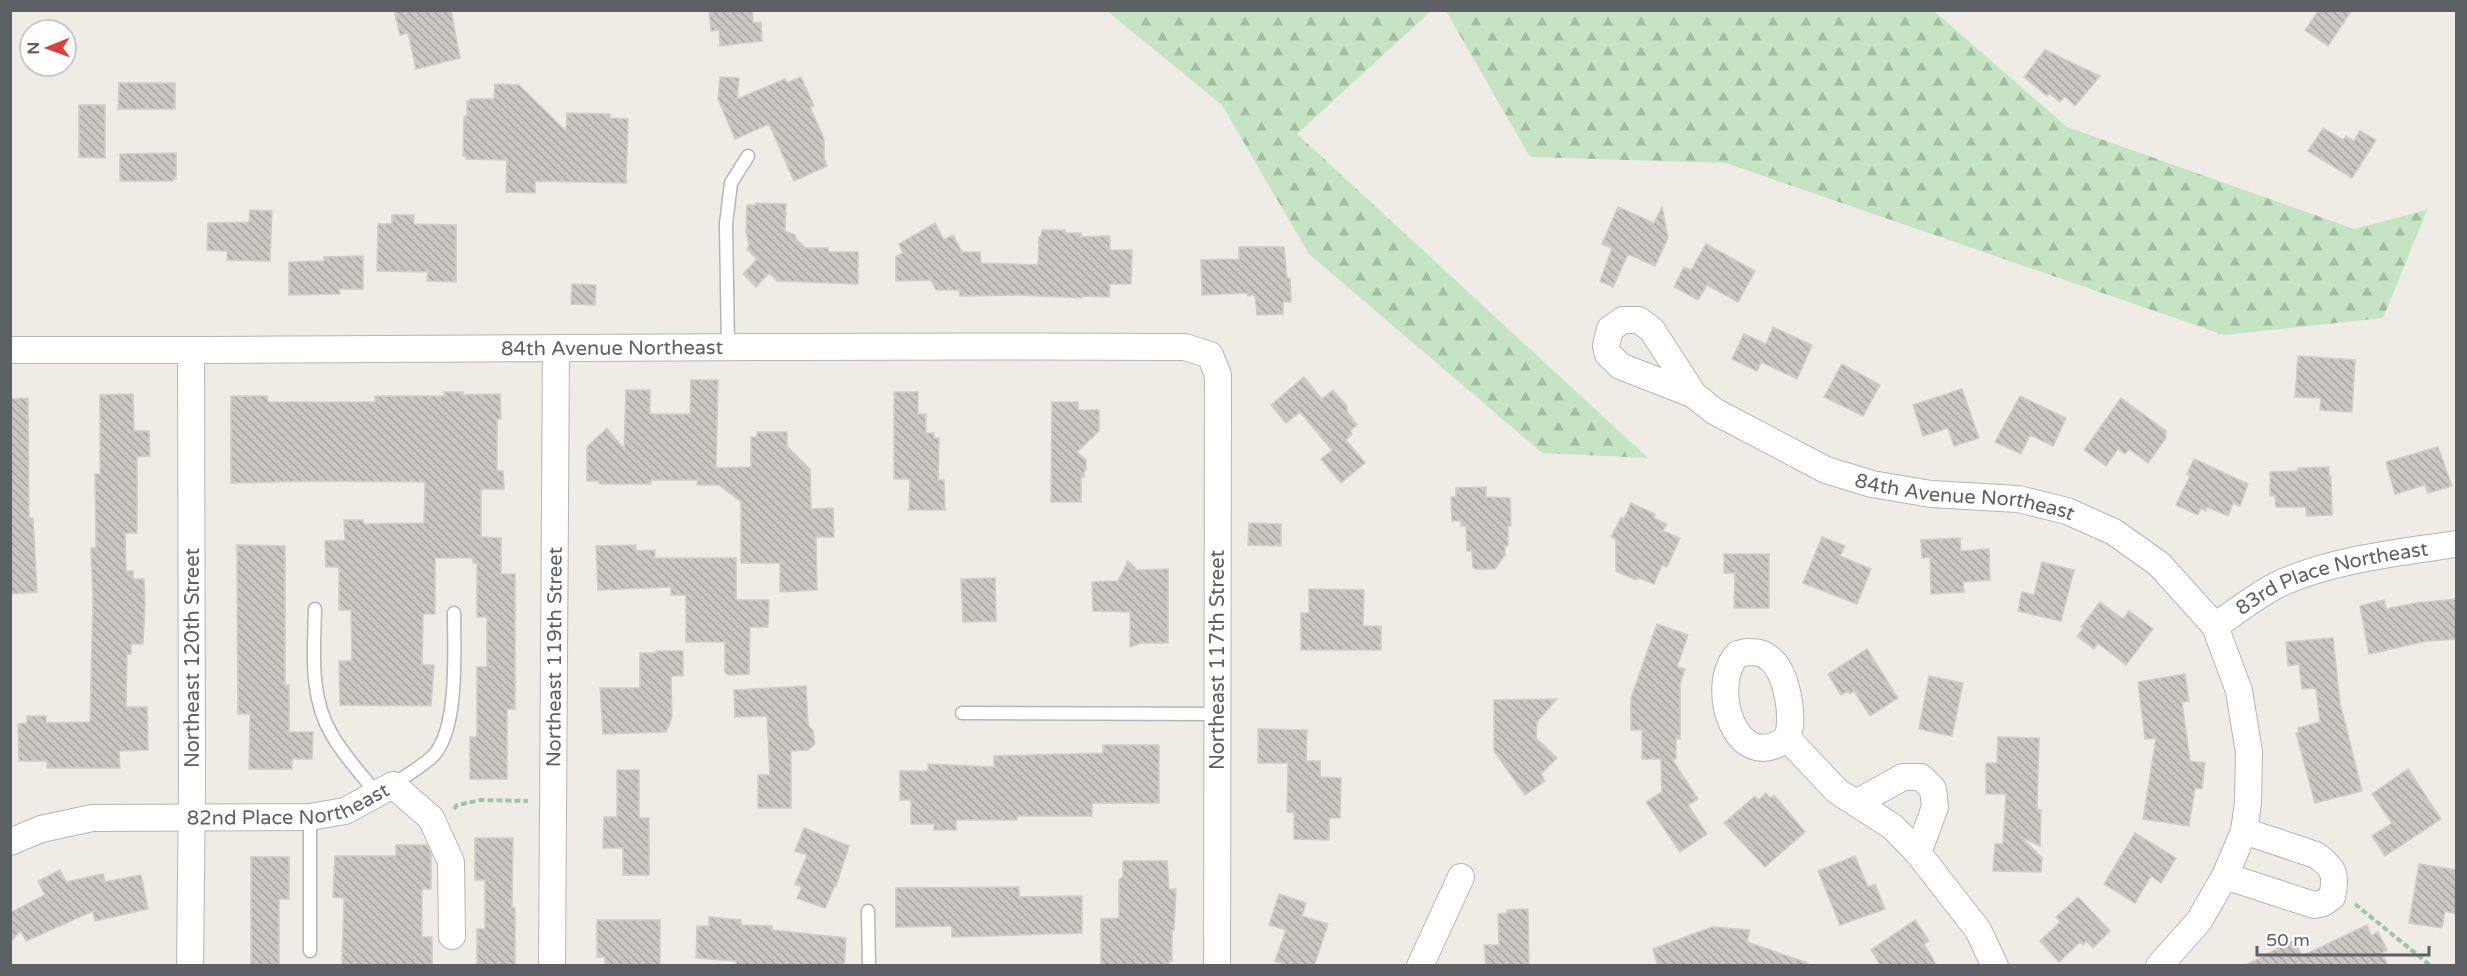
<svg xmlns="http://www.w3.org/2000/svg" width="2467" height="976" font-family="'Varela Round',sans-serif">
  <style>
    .forest { fill: url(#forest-firs) }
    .building { fill: url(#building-back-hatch); stroke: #d3cdc4; stroke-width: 1.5 }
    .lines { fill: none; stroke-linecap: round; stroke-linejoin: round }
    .service-casing { stroke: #b2b6b9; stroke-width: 15 }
    .minor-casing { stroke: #b2b6b9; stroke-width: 28 }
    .path { stroke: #9dc5a6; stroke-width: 4; stroke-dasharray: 6 3; stroke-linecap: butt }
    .service { stroke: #fff; stroke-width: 12 }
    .minor { stroke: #fff; stroke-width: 26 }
    .labels { text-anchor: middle; stroke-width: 4.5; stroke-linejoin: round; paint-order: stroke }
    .street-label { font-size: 20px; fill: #5d6165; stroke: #fff }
  </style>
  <defs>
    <pattern id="forest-firs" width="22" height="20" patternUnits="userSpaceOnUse" patternTransform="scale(1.5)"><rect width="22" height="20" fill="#c5e4c3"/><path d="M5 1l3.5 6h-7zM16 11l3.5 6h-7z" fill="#a3bca2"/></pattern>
    <pattern id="building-back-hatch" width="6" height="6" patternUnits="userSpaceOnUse" patternTransform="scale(1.5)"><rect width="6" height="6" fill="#cac7c2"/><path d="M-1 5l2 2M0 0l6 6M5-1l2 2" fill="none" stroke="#a7a5a1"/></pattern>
  </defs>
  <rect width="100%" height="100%" fill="#eeece5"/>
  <path class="forest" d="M 1107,11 L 1431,11 L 1297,134 L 1648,458 L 1542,453 L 1309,254 L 1222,105 Z
    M 1446,11 L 1934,11 L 2067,127 L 2354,229 L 2427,210 L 2383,318 L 2224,335 L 1726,163 L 1530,157 Z"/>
  <path class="building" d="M 394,10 L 451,10 L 460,58 L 416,69 L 408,33 L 400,35 Z
    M 709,10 L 752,10 L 753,23 L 761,22 L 762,41 L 720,46 L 719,30 L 711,31 Z
    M 2319,10 L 2352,10 L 2328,46 L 2305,30 Z
    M 2045,50 L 2100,76 L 2075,106 L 2065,96 L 2060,102 L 2049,93 L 2047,96 L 2024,77 Z
    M 720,77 L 739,78 L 737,99 L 785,79 L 787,83 L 801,77 L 814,106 L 810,107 L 824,139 L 824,158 L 827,166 L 794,181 L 769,124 L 735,139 L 718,99 Z
    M 119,83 L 175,83 L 175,109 L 118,109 Z
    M 495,84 L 519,85 L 566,131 L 567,113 L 610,114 L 610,118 L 628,119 L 626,183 L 535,181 L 535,193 L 506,192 L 507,160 L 466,159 L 466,156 L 463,156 L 464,116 L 467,116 L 467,101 L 470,101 L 470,99 L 494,99 Z
    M 79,105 L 105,105 L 105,158 L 79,157 Z
    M 2323,128 L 2343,140 L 2346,136 L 2354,141 L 2360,131 L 2376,140 L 2352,178 L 2308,151 Z
    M 176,153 L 176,179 L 173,179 L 173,181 L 120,181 L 120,154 Z
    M 756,203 L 786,204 L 785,231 L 795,235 L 796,239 L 806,248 L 828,248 L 829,252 L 858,252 L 858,284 L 777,281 L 769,273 L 756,287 L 743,274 L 757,259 L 747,249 L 749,245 L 746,230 L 747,205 L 756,205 Z
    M 1618,207 L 1654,223 L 1662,207 L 1668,238 L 1655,266 L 1628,254 L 1613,287 L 1600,281 L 1612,248 L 1602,244 Z
    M 250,210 L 272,211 L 270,261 L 227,260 L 227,251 L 207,250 L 208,223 L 249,222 Z
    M 392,215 L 414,215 L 414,224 L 456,225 L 456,282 L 427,281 L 428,272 L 377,271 L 378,224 L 392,224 Z
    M 935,223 L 944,240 L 953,235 L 962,252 L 980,252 L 981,263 L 1038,265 L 1039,237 L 1041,237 L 1042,230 L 1065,230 L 1065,233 L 1081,233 L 1081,237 L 1110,236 L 1110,250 L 1132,250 L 1131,284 L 1110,284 L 1109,297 L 1082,296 L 1082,298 L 1020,295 L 960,296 L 959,290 L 936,290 L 931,280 L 896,281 L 896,257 L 903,253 L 899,244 Z
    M 1706,244 L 1755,271 L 1738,302 L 1707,285 L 1698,300 L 1674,287 L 1684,267 L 1691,270 Z
    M 1239,247 L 1284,247 L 1287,278 L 1290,278 L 1291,302 L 1283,302 L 1283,314 L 1257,315 L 1255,295 L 1248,296 L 1248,293 L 1202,295 L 1201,260 L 1239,259 Z
    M 363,256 L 363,289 L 339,289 L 340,294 L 289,295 L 289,262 L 324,261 L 324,257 Z
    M 572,284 L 596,285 L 595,305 L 571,304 Z
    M 1773,327 L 1812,345 L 1797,379 L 1761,362 L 1757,371 L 1732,359 L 1744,334 L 1766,344 Z
    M 2298,356 L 2355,360 L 2352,412 L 2320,410 L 2321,398 L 2295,397 Z
    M 1842,364 L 1880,385 L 1863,416 L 1824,397 Z
    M 1304,377 L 1322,399 L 1333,390 L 1347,406 L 1347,411 L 1357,425 L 1350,431 L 1352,434 L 1346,440 L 1365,463 L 1341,483 L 1321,459 L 1332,450 L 1300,412 L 1286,423 L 1271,405 Z
    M 691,380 L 718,380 L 716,468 L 751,467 L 751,437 L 757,437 L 757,432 L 787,432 L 787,446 L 810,469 L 811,509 L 833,508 L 834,537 L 816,537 L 817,590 L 780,592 L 780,563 L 741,563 L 741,502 L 719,485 L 697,485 L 698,480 L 651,480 L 651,484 L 599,484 L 599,481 L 587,481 L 587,447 L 607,428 L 624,449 L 626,390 L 650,390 L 650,414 L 690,414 Z
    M 1962,389 L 1979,438 L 1954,446 L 1948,428 L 1923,436 L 1913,405 Z
    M 444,392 L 463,392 L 463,395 L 500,394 L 501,419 L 497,419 L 497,471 L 503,471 L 504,489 L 481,489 L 481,537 L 501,538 L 501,574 L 515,574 L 515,709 L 507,709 L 507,779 L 470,779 L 470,737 L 477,737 L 477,667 L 487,667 L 487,617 L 477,617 L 477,563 L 473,563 L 473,558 L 435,558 L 435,614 L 423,614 L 422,665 L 434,665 L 431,706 L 340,705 L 339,661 L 352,661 L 351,610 L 339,610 L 339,567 L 326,567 L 325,541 L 345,540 L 344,520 L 363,520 L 364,524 L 424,523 L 425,482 L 317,481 L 231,483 L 231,396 L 267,396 L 268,402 L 375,402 L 375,396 L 444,396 Z
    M 894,392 L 918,392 L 918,414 L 926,414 L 926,433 L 934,433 L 934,438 L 939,438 L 938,480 L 944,480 L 945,510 L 909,510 L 910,479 L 894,479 Z
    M 133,394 L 134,431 L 149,431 L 150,456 L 137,457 L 137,533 L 125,533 L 126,571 L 133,571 L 133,579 L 144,579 L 145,605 L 143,644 L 131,644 L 131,654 L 127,654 L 126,707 L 147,707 L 148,750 L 119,751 L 120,768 L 47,768 L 47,761 L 19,761 L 18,724 L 27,723 L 27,716 L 46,716 L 46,723 L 90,722 L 93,600 L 91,548 L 96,548 L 95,474 L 100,474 L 100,395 Z
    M 2020,396 L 2066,418 L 2053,446 L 2030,435 L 2021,454 L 1995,442 Z
    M 28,398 L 29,518 L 33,518 L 37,592 L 10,594 L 10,399 Z
    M 2121,398 L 2166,431 L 2166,438 L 2148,463 L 2129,449 L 2125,454 L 2118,449 L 2106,466 L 2084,450 Z
    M 1052,402 L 1078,402 L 1078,410 L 1099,410 L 1099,431 L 1077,452 L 1086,460 L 1086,470 L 1084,472 L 1084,477 L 1081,477 L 1081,502 L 1051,502 Z
    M 2438,447 L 2452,486 L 2428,493 L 2425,485 L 2395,494 L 2386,462 Z
    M 2194,459 L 2248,484 L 2240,506 L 2233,503 L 2228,516 L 2207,507 L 2206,511 L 2201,508 L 2198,515 L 2176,505 L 2190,476 L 2187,474 Z
    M 2329,467 L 2329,477 L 2331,476 L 2332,515 L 2306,516 L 2306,507 L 2276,507 L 2275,495 L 2270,496 L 2270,472 L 2298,471 L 2298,468 Z
    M 1486,487 L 1486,497 L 1510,498 L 1511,526 L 1508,526 L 1508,546 L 1505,546 L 1505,555 L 1495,569 L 1477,569 L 1473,568 L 1472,551 L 1467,551 L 1466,526 L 1461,526 L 1461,521 L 1452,521 L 1451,497 L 1456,497 L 1456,488 Z
    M 1631,503 L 1655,514 L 1654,518 L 1667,524 L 1663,531 L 1680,538 L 1667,567 L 1662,565 L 1654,584 L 1637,577 L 1636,580 L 1616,571 L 1616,539 L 1611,537 L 1621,517 L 1624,519 Z
    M 1249,523 L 1281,524 L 1281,546 L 1248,545 Z
    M 1822,537 L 1845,546 L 1840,556 L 1871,569 L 1857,604 L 1803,583 Z
    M 1960,538 L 1961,551 L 1989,549 L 1990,580 L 1963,582 L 1964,592 L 1931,594 L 1930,557 L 1922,558 L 1921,540 Z
    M 237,545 L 285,546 L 285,685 L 289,685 L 289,732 L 313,732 L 312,759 L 292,759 L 292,769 L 249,769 L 250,714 L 238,714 Z
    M 636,545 L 636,551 L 655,550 L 655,558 L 736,558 L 736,600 L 769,600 L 768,627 L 750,627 L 749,674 L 728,675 L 725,672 L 725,642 L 686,642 L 686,595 L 671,595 L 671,587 L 598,590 L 596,546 Z
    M 1724,554 L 1769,554 L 1769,608 L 1734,608 L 1735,573 L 1724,573 Z
    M 1128,561 L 1137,570 L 1168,569 L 1168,643 L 1141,643 L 1130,647 L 1130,612 L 1093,611 L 1092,582 L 1118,581 Z
    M 2042,562 L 2074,570 L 2061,621 L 2018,611 L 2022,592 L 2034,595 Z
    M 995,578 L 996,621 L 963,622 L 961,579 Z
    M 1309,589 L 1364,590 L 1363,626 L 1381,626 L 1381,650 L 1301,650 L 1301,613 L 1309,613 Z
    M 2457,599 L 2457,639 L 2427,641 L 2369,654 L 2360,606 L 2384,600 L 2386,609 L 2415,603 Z
    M 2100,602 L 2123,619 L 2129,611 L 2153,629 L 2126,665 L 2098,643 L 2094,649 L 2077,636 L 2084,627 L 2081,627 Z
    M 1657,624 L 1688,635 L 1677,667 L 1685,669 L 1680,684 L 1680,739 L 1676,738 L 1676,759 L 1672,759 L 1698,799 L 1688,805 L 1707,834 L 1680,852 L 1646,802 L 1662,792 L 1661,759 L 1642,759 L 1642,730 L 1631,730 L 1631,698 Z
    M 2333,638 L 2340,703 L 2362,791 L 2315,803 L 2296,733 L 2299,732 L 2298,728 L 2320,722 L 2316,688 L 2302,689 L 2299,664 L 2288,666 L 2286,642 Z
    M 1867,649 L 1898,698 L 1870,716 L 1854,691 L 1850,694 L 1848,691 L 1841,695 L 1828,674 Z
    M 656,651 L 683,651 L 683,676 L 671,676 L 672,717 L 666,732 L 603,734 L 600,688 L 640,688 L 640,653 L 656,653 Z
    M 2185,674 L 2189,701 L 2182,702 L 2190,761 L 2205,763 L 2202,789 L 2195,788 L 2189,826 L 2143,819 L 2156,738 L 2145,739 L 2138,682 Z
    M 1929,676 L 1963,683 L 1952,736 L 1919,729 Z
    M 806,686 L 808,725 L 813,731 L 815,744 L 808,750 L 791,751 L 791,808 L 758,808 L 758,775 L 770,775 L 767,716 L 735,717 L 734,690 Z
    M 1557,699 L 1537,722 L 1536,738 L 1557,758 L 1541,774 L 1545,781 L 1525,795 L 1494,751 L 1494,700 Z
    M 1258,729 L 1307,730 L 1306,761 L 1320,761 L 1320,777 L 1341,778 L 1340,818 L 1329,818 L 1329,840 L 1294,839 L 1294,813 L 1287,812 L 1288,763 L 1258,763 Z
    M 1998,737 L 2039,738 L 2037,809 L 2041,810 L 2040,846 L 2021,837 L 2042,858 L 2041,872 L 1993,871 L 1995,844 L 2003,844 L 2006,794 L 1986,794 L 1986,763 L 1997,763 Z
    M 1103,745 L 1159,745 L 1159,803 L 1092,803 L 1092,816 L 1017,816 L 1017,820 L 956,820 L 956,830 L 934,830 L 934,824 L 911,824 L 911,800 L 900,800 L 900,771 L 928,771 L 928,764 L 994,767 L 994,756 L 1103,753 Z
    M 2408,769 L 2441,819 L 2385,856 L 2372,836 L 2392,823 L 2372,794 Z
    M 617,770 L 639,770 L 639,818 L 649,818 L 649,875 L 623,875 L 623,848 L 603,848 L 604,817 L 617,817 Z
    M 1766,793 L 1770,798 L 1774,795 L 1805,832 L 1765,867 L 1724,823 L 1755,796 L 1759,800 Z
    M 804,828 L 849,846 L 836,886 L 835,885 L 825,908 L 797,898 L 802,887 L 795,884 L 807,855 L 795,851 Z
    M 2135,833 L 2176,858 L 2161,883 L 2151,876 L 2135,903 L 2104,884 Z
    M 475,838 L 513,838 L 512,908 L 515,908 L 515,966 L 477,966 L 477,929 L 485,929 L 485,880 L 475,880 Z
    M 396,845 L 427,845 L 431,854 L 431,889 L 422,889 L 422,937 L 432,937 L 432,966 L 342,966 L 344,898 L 333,897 L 335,856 L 396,856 Z
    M 1855,856 L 1868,887 L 1875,884 L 1885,909 L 1840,925 L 1818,871 Z
    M 251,857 L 289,857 L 289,899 L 279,899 L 279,966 L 251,966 Z
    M 1123,861 L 1167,861 L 1169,889 L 1176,889 L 1174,930 L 1172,930 L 1172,961 L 1169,961 L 1169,966 L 1101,966 L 1101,919 L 1119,918 L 1119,880 L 1123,876 Z
    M 2419,864 L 2457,870 L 2457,914 L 2445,911 L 2442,928 L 2409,923 Z
    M 60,870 L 66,882 L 103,874 L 105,882 L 141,875 L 148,909 L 95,921 L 93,911 L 26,941 L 21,931 L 10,942 L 10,913 L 45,895 L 38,881 Z
    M 1019,887 L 1019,897 L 1082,896 L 1082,933 L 952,937 L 952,926 L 896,927 L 896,888 Z
    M 1279,894 L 1306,903 L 1302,916 L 1328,924 L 1314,966 L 1289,966 L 1275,961 L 1286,930 L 1269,925 Z
    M 2078,897 L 2110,931 L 2093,948 L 2086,941 L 2083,945 L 2080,942 L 2059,962 L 2040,941 L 2060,922 L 2056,917 Z
    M 1528,909 L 1529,966 L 1486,966 L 1484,945 L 1499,945 L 1498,914 L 1507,913 L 1507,910 Z
    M 709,917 L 741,920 L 741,925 L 772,926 L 772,930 L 846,938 L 844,966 L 736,966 L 736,961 L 696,958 L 697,926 L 709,926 Z
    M 597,920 L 660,920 L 660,966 L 605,966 L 605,957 L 597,957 Z
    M 1915,920 L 1929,941 L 1924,944 L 1937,966 L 1881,966 L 1871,950 Z
    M 2367,925 L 2371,936 L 2378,932 L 2387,950 L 2382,953 L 2388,966 L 2244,966 L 2294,940 L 2302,956 Z
    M 1712,927 L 1750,930 L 1747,942 L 1808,963 L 1807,966 L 1658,966 L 1653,949 Z"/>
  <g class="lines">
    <g class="service-casing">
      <path id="service" d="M 728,348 L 726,224 L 731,183 L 748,156
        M 315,609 C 314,651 309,697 332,735 C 344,756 362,775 377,794
        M 962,713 L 1217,714
        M 393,785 C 405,776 423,766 434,755 C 459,727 454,649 454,613
        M 310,817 L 310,951
        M 868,911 L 869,966"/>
    </g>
    <g class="minor-casing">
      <g id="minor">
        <path id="s1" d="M 10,350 C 402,351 794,344 1185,347 L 1210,355 L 1218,375 L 1217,966"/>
        <path id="s2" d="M 1694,395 L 1652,330 L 1639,320 L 1623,320 L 1610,329 L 1606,346 L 1608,354 L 1620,366 L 1694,395 L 1714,411 L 1826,470 L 1872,484 L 1931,494 L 2018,499 L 2067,511 L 2114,532 L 2159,564 L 2215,626 L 2239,691 L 2249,752 L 2248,803 L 2244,831 L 2225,876 L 2199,921 L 2159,966"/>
        <path id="s3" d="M 2215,626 C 2236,612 2258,594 2281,583 C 2335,559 2398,553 2456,544"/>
        <path d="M 1747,652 C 1755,652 1762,652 1769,658 C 1787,671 1795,718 1787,738 C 1736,778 1707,685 1738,654 Z"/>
        <path d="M 1787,738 L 1837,791 L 1893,827 L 1918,853 L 1978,930 L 1995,966"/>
        <path d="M 1856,803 L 1903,777 L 1921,777 L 1933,789 L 1935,807 L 1918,853"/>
        <path id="s4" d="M 10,842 L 41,829 L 92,818 L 310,817 L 345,811 L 393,785 L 431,818 L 451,862 L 452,936"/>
        <path d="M 2225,876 L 2314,905 L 2323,903 L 2332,897 C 2337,874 2334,868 2316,855 L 2244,831"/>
        <path d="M 190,966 L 192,786 L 191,350"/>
        <path id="s5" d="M 552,966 L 556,350"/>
        <path d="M 1420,966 L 1461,877"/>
      </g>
    </g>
    <path class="path" d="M 454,809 L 457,805 L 481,800 L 528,801
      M 2355,904 L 2431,966"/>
    <use href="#service" class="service"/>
    <use href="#minor" class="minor"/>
  </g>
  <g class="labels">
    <g class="street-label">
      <text dy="7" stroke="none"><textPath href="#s1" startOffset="602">84th Avenue Northeast</textPath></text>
      <text dy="7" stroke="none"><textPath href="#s2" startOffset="542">84th Avenue Northeast</textPath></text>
      <text dy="7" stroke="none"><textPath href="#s3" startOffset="129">83rd Place Northeast</textPath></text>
      <text transform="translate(192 658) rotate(-90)" y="7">Northeast 120th Street</text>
      <text dy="7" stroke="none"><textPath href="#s5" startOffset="309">Northeast 119th Street</textPath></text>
      <text transform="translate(1217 660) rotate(-90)" y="7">Northeast 117th Street</text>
      <text dy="7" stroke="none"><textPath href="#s4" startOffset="284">82nd Place Northeast</textPath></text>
    </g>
  </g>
  <rect width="2467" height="976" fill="none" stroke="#5d6165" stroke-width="24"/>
  <g transform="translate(48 48) rotate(269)"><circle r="28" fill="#ffffff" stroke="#bec0c1" stroke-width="1.5"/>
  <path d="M0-4.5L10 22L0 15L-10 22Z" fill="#de3e3c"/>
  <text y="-9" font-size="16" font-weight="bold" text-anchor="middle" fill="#5d6165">N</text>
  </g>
  <path d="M2257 946v9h172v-9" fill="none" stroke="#5d6165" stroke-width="3"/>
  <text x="2266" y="946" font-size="18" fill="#5d6165" stroke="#ffffff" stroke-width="4.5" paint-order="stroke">50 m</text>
</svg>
